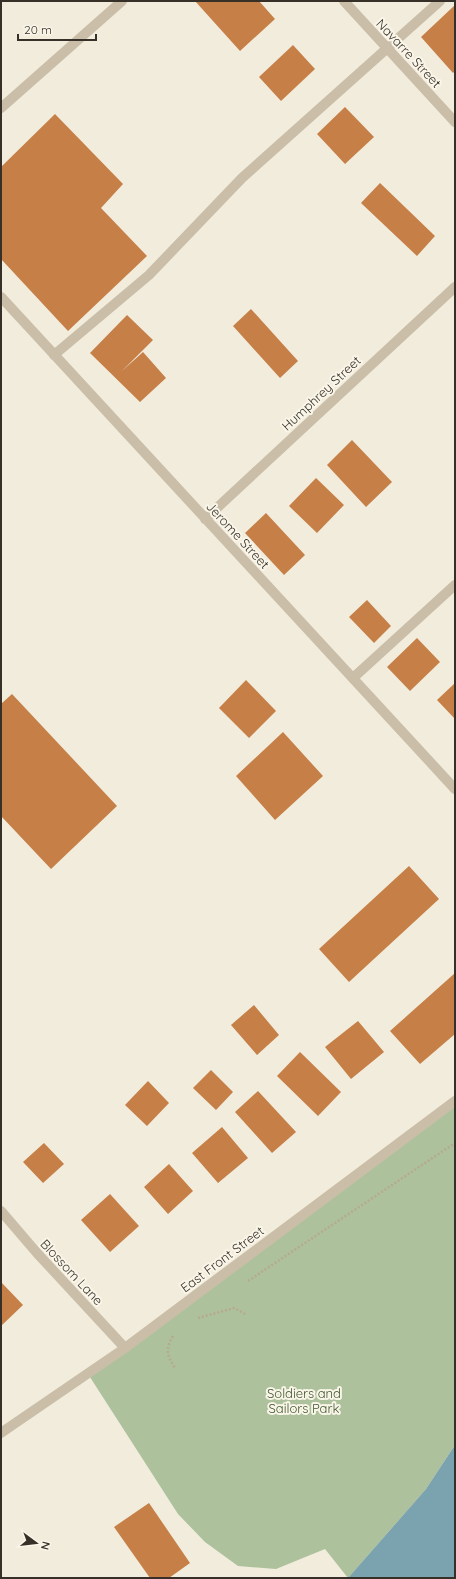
<svg xmlns="http://www.w3.org/2000/svg" width="456" height="1579" font-family="Quicksand,sans-serif">
  <style>
    .green { fill: #adc19c }
    .water { fill: #7ba2af }
    .building { fill: #c57f47 }
    .lines { fill: none; stroke-linecap: round; stroke-linejoin: round }
    .path { stroke: #b6a992; stroke-width: 2.5; stroke-dasharray: 2 2; stroke-linecap: butt }
    .service { stroke: #cabea8; stroke-width: 10 }
    .minor { stroke: #cabea8; stroke-width: 10 }
    .tertiary { stroke: #cabea8; stroke-width: 10 }
    .labels { text-anchor: middle; stroke-width: 4; stroke-linejoin: round; paint-order: stroke }
    .street-label { font-size: 13px; fill: #373028; stroke: #f9f5e8 }
    .park-label { font-size: 13px; fill: #3d552c; stroke: #f9f5e8 }
  </style>
  <rect width="100%" height="100%" fill="#f2ecdc"/>
  <path class="green" d="M 455,1100 L 455,1445 L 426,1489 L 348,1578 L 325,1549 L 276,1569 L 238,1566 L 205,1542 L 178,1514 L 88,1374 Z"/>
  <path class="water" d="M 455,1445 L 455,1578 L 348,1578 L 426,1489 Z"/>
  <path class="building" d="M 195,1 L 259,1 L 275,19 L 240,51 Z
    M 455,5 L 455,71 L 453,73 L 421,37 Z
    M 293,45 L 315,69 L 281,101 L 259,77 Z
    M 345,107 L 374,137 L 345,164 L 317,134 Z
    M 55,114 L 123,184 L 101,208 L 147,256 L 68,331 L 1,259 L 1,167 Z
    M 380,183 L 435,236 L 417,256 L 361,203 Z
    M 251,309 L 298,361 L 280,378 L 233,326 Z
    M 127,315 L 153,340 L 122,371 L 143,352 L 166,378 L 140,402 L 90,353 Z
    M 352,440 L 392,482 L 366,507 L 327,465 Z
    M 316,478 L 344,505 L 317,533 L 289,506 Z
    M 266,513 L 305,555 L 284,575 L 245,533 Z
    M 367,600 L 391,626 L 374,643 L 349,617 Z
    M 417,638 L 440,662 L 410,691 L 387,667 Z
    M 246,680 L 276,711 L 249,738 L 219,708 Z
    M 455,683 L 455,719 L 437,700 Z
    M 12,694 L 117,806 L 51,869 L 1,816 L 1,704 Z
    M 283,732 L 323,776 L 275,820 L 236,776 Z
    M 409,866 L 439,899 L 349,982 L 319,949 Z
    M 455,973 L 455,1034 L 420,1064 L 390,1031 Z
    M 254,1005 L 279,1035 L 257,1055 L 231,1025 Z
    M 358,1021 L 384,1052 L 351,1079 L 325,1047 Z
    M 300,1052 L 341,1092 L 318,1116 L 277,1076 Z
    M 211,1070 L 233,1092 L 216,1110 L 193,1088 Z
    M 148,1081 L 169,1103 L 147,1126 L 125,1105 Z
    M 258,1091 L 296,1132 L 272,1153 L 235,1112 Z
    M 222,1127 L 248,1158 L 218,1183 L 192,1153 Z
    M 44,1143 L 64,1164 L 43,1183 L 23,1162 Z
    M 169,1164 L 193,1191 L 168,1214 L 144,1187 Z
    M 110,1194 L 139,1226 L 110,1252 L 81,1220 Z
    M 1,1282 L 23,1305 L 1,1326 Z
    M 149,1503 L 190,1563 L 169,1578 L 150,1578 L 114,1527 Z"/>
  <g class="lines">
    <path class="path" d="M 248,1281 L 455,1143
      M 198,1318 L 234,1308 L 245,1314
      M 173,1336 C 165,1349 167,1356 175,1368"/>
    <path class="service" d="M 54,355 L 149,275 L 242,178 L 440,1
      M 353,678 L 455,585"/>
    <path class="minor" d="M 344,1 L 455,122
      M 1,297 L 455,789
      M 205,519 L 455,287
      M 1,1211 L 37,1253 L 125,1348"/>
    <path class="tertiary" d="M 1,108 L 122,1
      M 1,1433 L 125,1348 L 455,1101"/>
  </g>
  <g class="labels">
    <g class="street-label">
      <text transform="translate(409 53) rotate(47)" y="5">Navarre Street</text>
      <text transform="translate(321 393) rotate(-43)" y="5">Humphrey Street</text>
      <text transform="translate(238 535) rotate(47)" y="5">Jerome Street</text>
      <text transform="translate(222 1259) rotate(-37)" y="5">East Front Street</text>
      <text transform="translate(72 1272) rotate(47)" y="5">Blossom Lane</text>
    </g>
    <g class="park-label">
      <text x="304" y="1398">Soldiers and<tspan x="304" dy="15">Sailors Park</tspan></text>
    </g>
  </g>
  <rect width="456" height="1579" fill="none" stroke="#373028" stroke-width="4"/>
  <g transform="translate(36 1543) rotate(105)" stroke="#f9f5e8" stroke-width="3" paint-order="stroke">
  <path d="M0-3L7 15L0 10L-7 15Z" fill="#373028"/>
  <text y="-6" font-size="11" font-weight="bold" text-anchor="middle" fill="#373028">N</text>
  </g>
  <path d="M18 34v6h78v-6" fill="none" stroke="#373028" stroke-width="2"/>
  <text x="24" y="34" font-size="12" fill="#373028" stroke="#f9f5e8" stroke-width="3" paint-order="stroke">20 m</text>
</svg>
